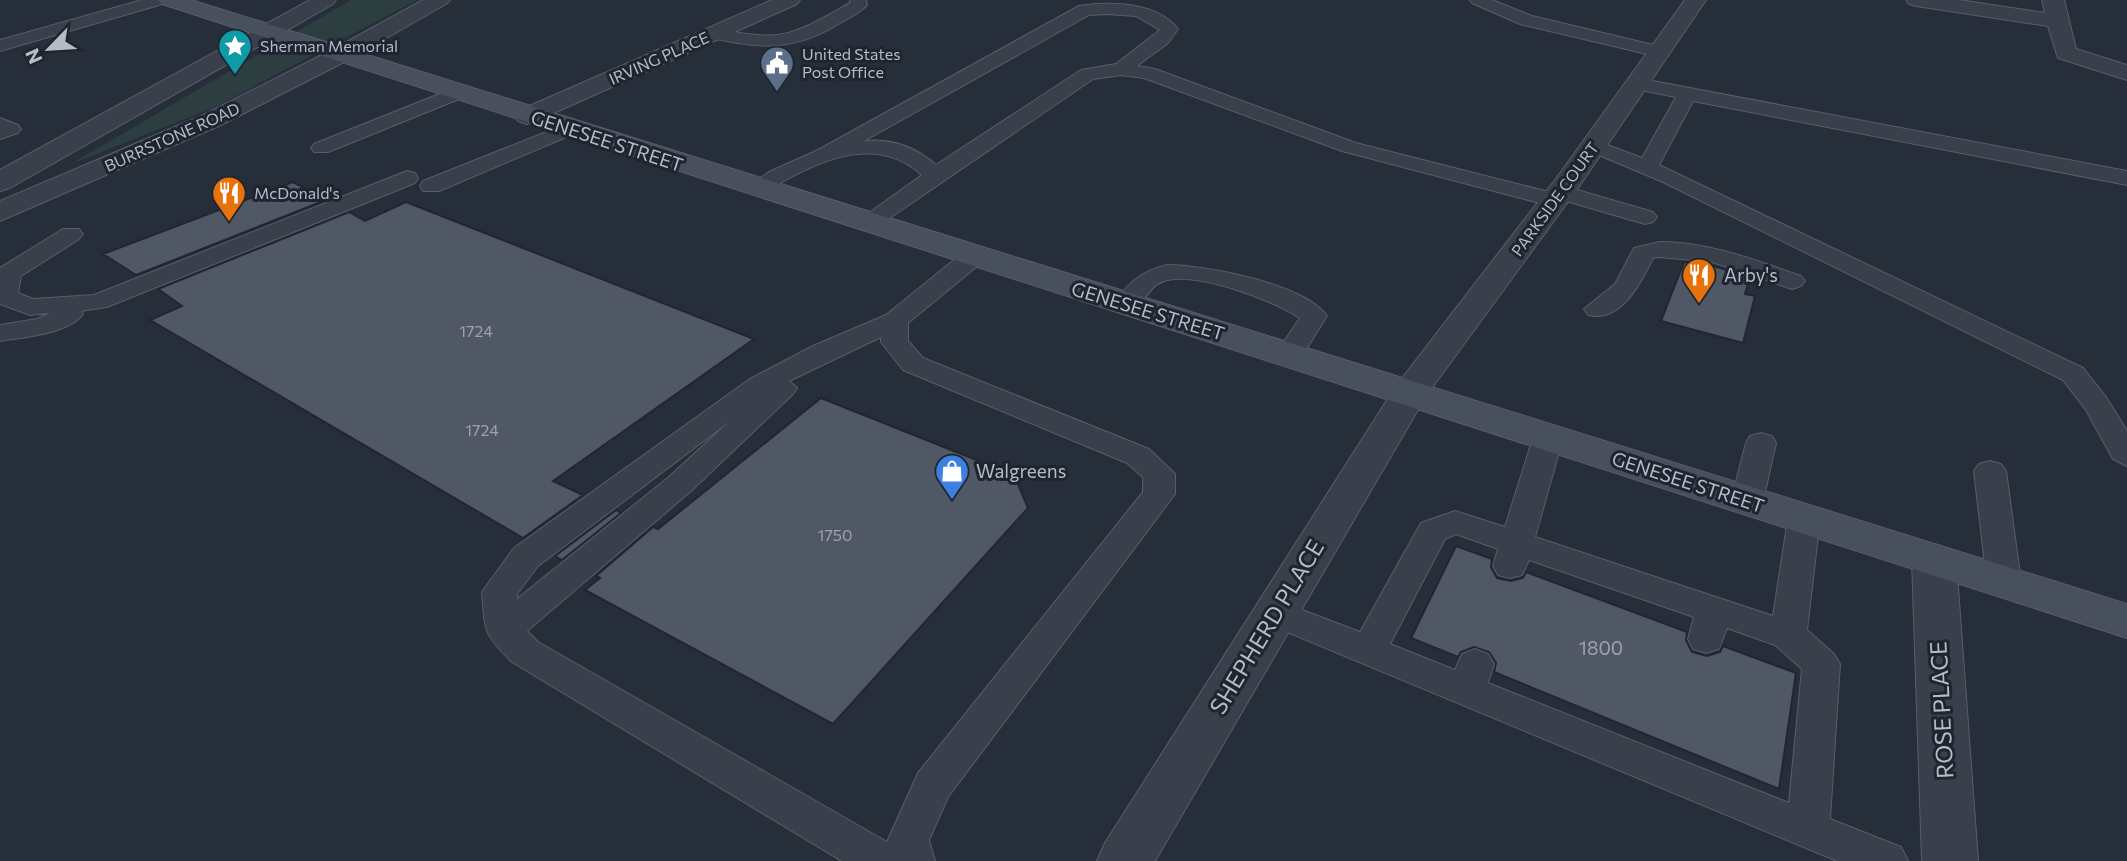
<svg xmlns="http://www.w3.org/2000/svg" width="2127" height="861" font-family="Commissioner,sans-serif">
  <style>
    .green { fill: #2c3e3f }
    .building { fill: #505865; stroke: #212732; stroke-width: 2 }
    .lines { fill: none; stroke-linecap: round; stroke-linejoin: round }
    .service-casing { stroke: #585e69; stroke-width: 2 }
    .minor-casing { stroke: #585e69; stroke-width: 2 }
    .tertiary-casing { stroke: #585e69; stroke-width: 2 }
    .secondary-casing { stroke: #585e69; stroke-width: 2 }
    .service { fill: #3a404b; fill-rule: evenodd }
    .minor { fill: #3a404b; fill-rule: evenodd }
    .tertiary { fill: #3a404b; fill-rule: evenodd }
    .secondary { fill: #484f5d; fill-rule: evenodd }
    .labels { text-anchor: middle; stroke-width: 6; stroke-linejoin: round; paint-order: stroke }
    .far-poi-label { font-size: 16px; fill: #b6bbc6; stroke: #1f2530; text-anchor: start }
    .far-street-label { font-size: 16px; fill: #b6bbc6; stroke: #1f2530 }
    .number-label { font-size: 16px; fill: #9ca2ae }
    .street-label { font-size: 19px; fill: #b6bbc6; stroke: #1f2530 }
    .poi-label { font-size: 19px; fill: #b6bbc6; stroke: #1f2530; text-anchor: start }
    .near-number-label { font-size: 19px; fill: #9ca2ae }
    .near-street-label { font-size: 23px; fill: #b6bbc6; stroke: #1f2530 }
  </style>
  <rect width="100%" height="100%" fill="#262e3a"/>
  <path class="green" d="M 351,0 L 417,0 L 215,107 L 69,165 Z"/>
  <path class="building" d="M 293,182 L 326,200 L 136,275 L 103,254 Z
    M 406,202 L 754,339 L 553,481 L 583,495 L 523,538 L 150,320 L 182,306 L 158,289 L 349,212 L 365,221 Z
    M 1684,262 L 1707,264 L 1750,277 L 1745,294 L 1755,296 L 1743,343 L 1661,321 Z
    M 821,398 L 1014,475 L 1028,508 L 833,724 L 585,590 L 600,578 L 596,576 L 653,527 L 658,529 Z
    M 616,510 L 621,513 L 562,560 L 555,556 Z
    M 1456,546 L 1492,559 L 1491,567 L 1497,578 L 1511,581 L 1523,578 L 1526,572 L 1687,632 L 1686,640 L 1692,652 L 1707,656 L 1720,652 L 1723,646 L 1796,673 L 1779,789 L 1494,672 L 1496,663 L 1489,652 L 1474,647 L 1461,652 L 1458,657 L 1411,638 Z"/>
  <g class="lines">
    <g class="service-casing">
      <path id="service" d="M 142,0 L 168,0 L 166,3 L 0,51 L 0,40 Z
        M 850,0 L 866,0 L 867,5 C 860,13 849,18 840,23 C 794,52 758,49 708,37 L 705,33 L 714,28 C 784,43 790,36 850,3 Z
        M 1470,0 L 1492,0 L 1532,16 L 1666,48 L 1669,52 L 1660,57 L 1520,24 L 1472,3 Z
        M 1096,4 C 1124,3 1159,5 1178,29 L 1168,43 L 1137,66 L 1155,69 L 1356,143 L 1549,192 L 1552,187 L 1560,185 L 1653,212 L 1657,217 L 1653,222 L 1645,224 L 1566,201 L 1563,205 L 1555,207 L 1342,151 L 1144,78 L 1121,75 L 1093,79 L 875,228 L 859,228 L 855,223 L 922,175 C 880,137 829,156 784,181 C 772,188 764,196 749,193 L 746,188 L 769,172 L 818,150 L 1079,6 ZM 1107,14 L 1136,16 L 1160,30 L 1116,64 L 1081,70 L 936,165 C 916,147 891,138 864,141 L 1089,15 Z
        M 1637,78 L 2127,171 L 2127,185 L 1693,101 L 1659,165 L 2083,368 L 2106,397 L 2127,431 L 2127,466 L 2113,459 L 2086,410 L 2063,380 L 1663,182 L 1587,150 L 1584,146 L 1587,142 L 1594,140 L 1642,158 L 1676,97 L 1630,88 L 1628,84 L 1630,80 Z
        M 457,87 L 464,89 L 467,93 L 464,97 L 328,152 L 314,152 L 311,148 L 314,144 Z
        M 0,118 L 18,125 L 21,129 L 18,133 L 0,139 Z
        M 569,123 L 576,125 L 579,129 L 576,133 L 439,191 L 423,191 L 420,186 L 423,181 Z
        M 407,171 L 415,173 L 418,178 L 415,183 L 107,307 L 81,311 L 83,314 C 69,334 23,337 0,341 L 0,325 L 37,319 L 50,313 L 30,315 L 0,304 L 0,268 L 63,229 L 79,229 L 83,234 L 79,239 L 21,276 L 18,293 L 33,299 L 94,295 Z
        M 1660,242 C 1709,242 1755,260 1801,276 L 1805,281 L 1801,286 L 1792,289 L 1712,262 L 1660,257 L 1653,258 C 1641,283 1621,323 1588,315 L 1584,309 L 1615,284 L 1634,248 Z
        M 973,250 L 982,252 L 985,257 L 982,262 L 908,323 L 908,341 L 923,358 L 1149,449 L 1175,474 L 1175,494 L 948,797 L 929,840 L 935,861 L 842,861 L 512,662 C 483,634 485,631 482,592 L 514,548 L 750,379 L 813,346 L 886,315 L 964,252 ZM 881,337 L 881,342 L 903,370 L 1127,463 L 1143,477 L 1143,492 L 918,773 L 887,842 L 538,642 L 527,631 L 691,491 L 793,394 L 797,388 L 789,381 ZM 730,421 L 669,477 L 517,599 L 517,594 L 538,566 Z
        M 1167,265 C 1205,265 1305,284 1327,316 L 1298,362 L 1288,364 L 1278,362 L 1274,356 L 1300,318 C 1273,300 1196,271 1164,281 C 1143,288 1143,317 1117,310 L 1113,305 C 1129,282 1140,272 1167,265 Z
        M 1548,428 L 1559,431 L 1563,438 L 1535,537 L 1773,616 L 1788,519 L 1792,511 L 1804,508 L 1816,511 L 1820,519 L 1807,630 L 1834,654 L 1840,664 L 1830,819 L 1901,847 L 1908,861 L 1837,861 L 1263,622 L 1258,613 L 1263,604 L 1276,600 L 1360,632 L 1421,523 L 1455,511 L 1505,527 L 1533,438 L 1537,431 ZM 1456,534 L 1498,549 L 1493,566 L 1498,575 L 1510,578 L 1522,575 L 1529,560 L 1694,617 L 1688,639 L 1693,649 L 1706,653 L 1719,649 L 1727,628 L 1775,645 L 1802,669 L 1789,803 L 1488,683 L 1494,664 L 1488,654 L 1475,649 L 1462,654 L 1455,670 L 1390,644 L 1445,539 Z
        M 1761,433 L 1772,436 L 1776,443 L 1763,501 L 1758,509 L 1747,512 L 1736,509 L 1731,501 L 1746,443 L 1750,436 Z
        M 1990,461 L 2001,464 L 2006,471 L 2021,582 L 2016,591 L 2004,595 L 1992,591 L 1987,582 L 1974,471 L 1979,464 Z"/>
    </g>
    <g class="minor-casing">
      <path id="minor" d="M 772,0 L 800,0 L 797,4 L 536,121 L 527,124 L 518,121 L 514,116 L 518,111 Z
        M 1685,0 L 1706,0 L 1578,188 L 1426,396 L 1155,861 L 1097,861 L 1105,843 L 1396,386 L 1558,176 Z
        M 1906,0 L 1959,0 L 2045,13 L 2042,0 L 2064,0 L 2076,49 L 2127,65 L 2127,80 L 2058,58 L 2048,26 L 1916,6 L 1909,4 Z
        M 1934,544 L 1949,549 L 1956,560 L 1978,861 L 1922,861 L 1912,560 L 1919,549 Z"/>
    </g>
    <g class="tertiary-casing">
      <path id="tertiary" d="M 310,0 L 336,0 L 333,4 L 10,188 L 0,191 L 0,170 Z
        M 423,0 L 450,0 L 446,4 L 348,60 L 221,125 L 0,221 L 0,201 L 203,115 L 332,50 Z"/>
    </g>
    <g class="secondary-casing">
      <path id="secondary" d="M 158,0 L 191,0 L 2127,604 L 2127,638 L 162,4 Z"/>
    </g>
    <use href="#service" class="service"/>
    <use href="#minor" class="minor"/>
    <use href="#tertiary" class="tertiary"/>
    <use href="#secondary" class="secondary"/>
  </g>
  <defs>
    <g id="sight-pin" transform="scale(1.75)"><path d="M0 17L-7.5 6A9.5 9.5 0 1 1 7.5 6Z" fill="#0f9aa8" stroke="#1f2530"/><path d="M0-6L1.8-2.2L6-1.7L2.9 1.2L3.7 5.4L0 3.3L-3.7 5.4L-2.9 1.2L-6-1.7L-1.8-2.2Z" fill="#fff"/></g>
    <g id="civic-pin" transform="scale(1.75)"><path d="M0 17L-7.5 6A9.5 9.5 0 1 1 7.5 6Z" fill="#5c6f8a" stroke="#1f2530"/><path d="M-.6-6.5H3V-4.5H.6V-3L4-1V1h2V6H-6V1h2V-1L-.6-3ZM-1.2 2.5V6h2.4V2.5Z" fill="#fff"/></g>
    <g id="restaurant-pin" transform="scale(1.75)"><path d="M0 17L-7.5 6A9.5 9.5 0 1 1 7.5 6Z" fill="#e8710a" stroke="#1f2530"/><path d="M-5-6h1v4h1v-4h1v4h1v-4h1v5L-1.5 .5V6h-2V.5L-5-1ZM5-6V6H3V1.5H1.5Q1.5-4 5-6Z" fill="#fff"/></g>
    <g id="shop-pin" transform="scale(1.75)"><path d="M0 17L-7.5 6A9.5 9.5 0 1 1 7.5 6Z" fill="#3f7fe0" stroke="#1f2530"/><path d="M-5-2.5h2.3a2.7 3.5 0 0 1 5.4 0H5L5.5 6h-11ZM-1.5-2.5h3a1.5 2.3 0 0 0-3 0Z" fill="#fff"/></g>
  </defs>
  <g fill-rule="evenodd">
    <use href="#sight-pin" x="235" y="46"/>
    <use href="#civic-pin" x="777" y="63"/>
    <use href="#restaurant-pin" x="229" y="193"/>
    <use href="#restaurant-pin" x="1699" y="275"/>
    <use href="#shop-pin" x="952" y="471"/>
  </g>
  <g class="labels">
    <g class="far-poi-label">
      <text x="260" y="52">Sherman Memorial</text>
      <text x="802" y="60">United States<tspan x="802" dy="18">Post Office</tspan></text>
      <text x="254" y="199">McDonald's</text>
    </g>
    <g class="far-street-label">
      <text transform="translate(659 58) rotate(-24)" y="6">IRVING PLACE</text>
      <text transform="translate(172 137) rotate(-24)" y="6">BURRSTONE ROAD</text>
      <text transform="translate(1555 199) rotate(-54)" y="6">PARKSIDE COURT</text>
    </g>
    <g class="number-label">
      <text x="476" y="337">1724</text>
      <text x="482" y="436">1724</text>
      <text x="835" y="541">1750</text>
    </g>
    <g class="street-label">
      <text transform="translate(607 141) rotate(18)" y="7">GENESEE STREET</text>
      <text transform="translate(1148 311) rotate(17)" y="7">GENESEE STREET</text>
      <text transform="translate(1688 482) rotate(18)" y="7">GENESEE STREET</text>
    </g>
    <g class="poi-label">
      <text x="1724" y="282">Arby's</text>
      <text x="976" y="478">Walgreens</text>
    </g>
    <g class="near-number-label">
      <text x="1601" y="655">1800</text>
    </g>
    <g class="near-street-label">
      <text transform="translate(1267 627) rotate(-59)" y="8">SHEPHERD PLACE</text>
      <text transform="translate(1942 710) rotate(-93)" y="8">ROSE PLACE</text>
    </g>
  </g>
  <g transform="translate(49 49) rotate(245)" stroke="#1f2530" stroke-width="5" paint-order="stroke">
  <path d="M0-5L12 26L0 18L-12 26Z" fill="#b6bbc6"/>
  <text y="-10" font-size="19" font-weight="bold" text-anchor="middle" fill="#b6bbc6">N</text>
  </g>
</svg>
